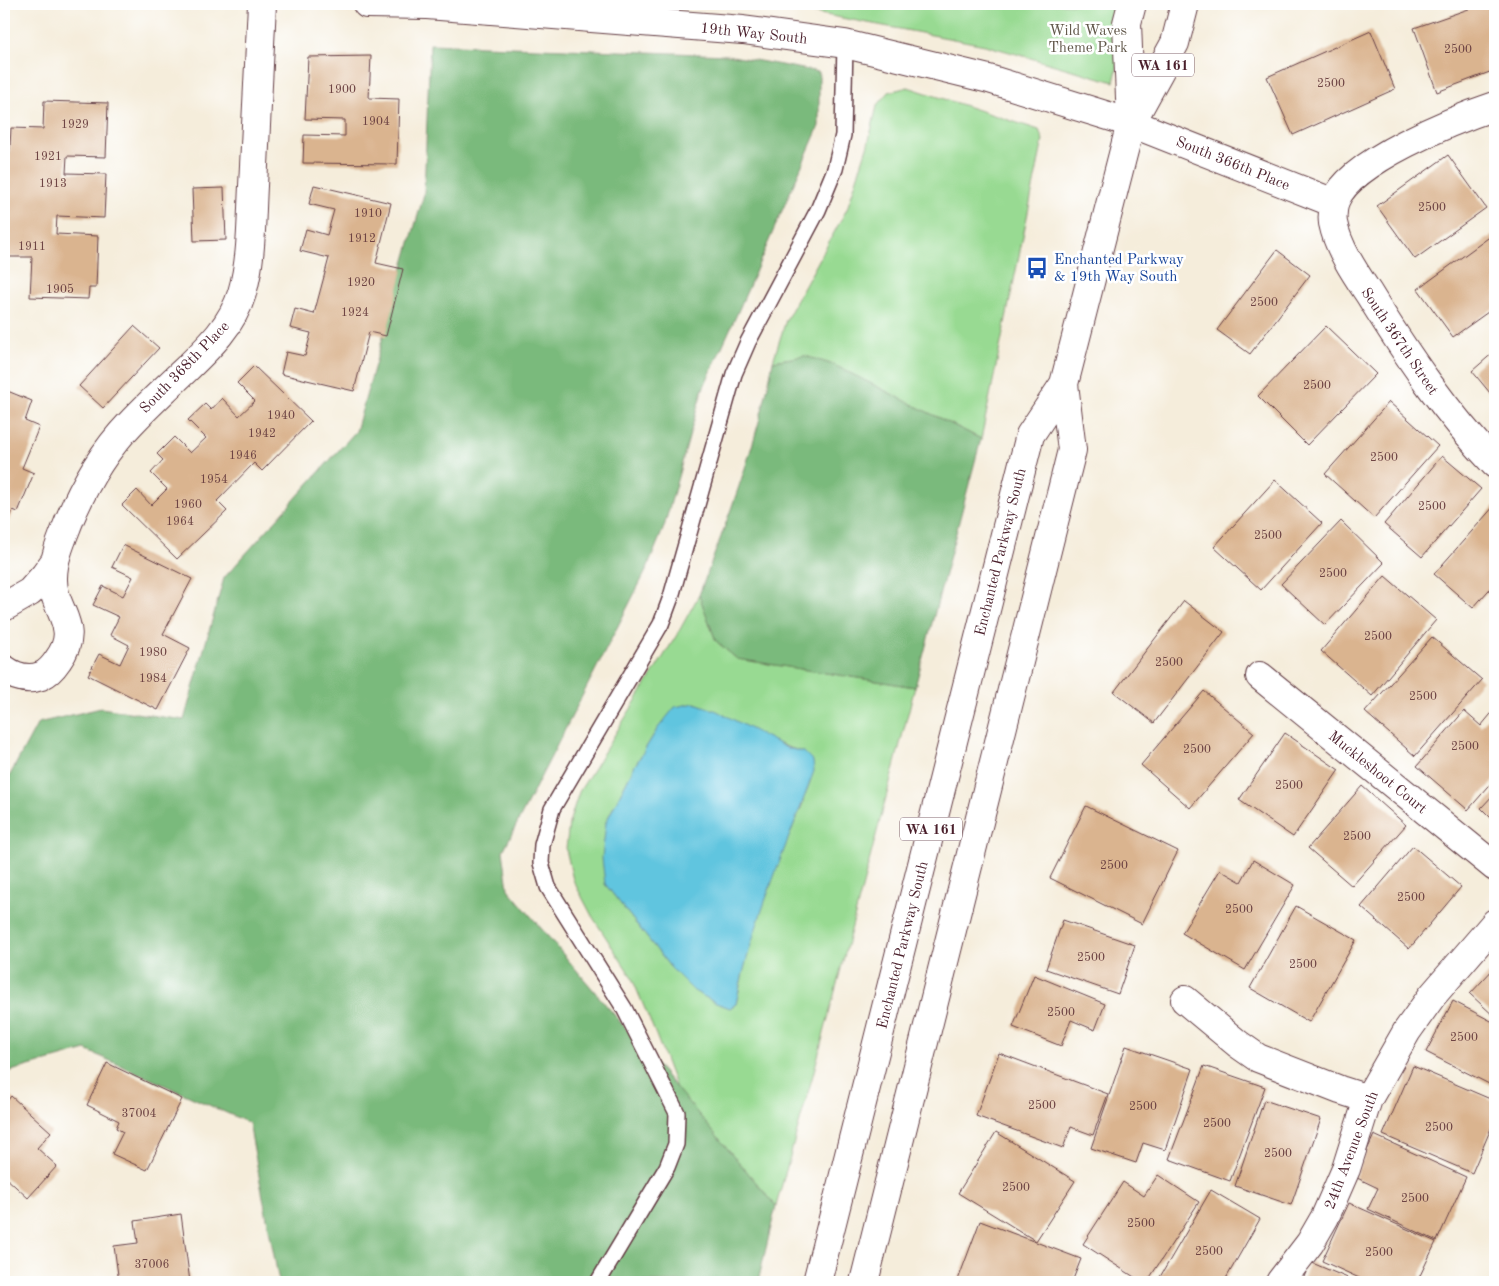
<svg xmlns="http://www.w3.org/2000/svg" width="1499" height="1286" font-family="'Old Standard TT',serif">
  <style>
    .green { fill: #98da92; stroke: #717c5e; fill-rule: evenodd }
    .forest { fill: #7aba7c; stroke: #626c54 }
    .water { fill: #61c5df; stroke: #567285 }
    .building { fill: #dab48f }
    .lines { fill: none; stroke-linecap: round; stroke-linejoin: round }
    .service-casing { stroke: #643e45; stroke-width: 18 }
    .minor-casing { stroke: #643e45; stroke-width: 30 }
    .primary-casing { stroke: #643e45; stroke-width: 30 }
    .service { stroke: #fff; stroke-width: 15 }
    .minor { stroke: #fff; stroke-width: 28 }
    .primary { stroke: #fff; stroke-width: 28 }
    .labels { text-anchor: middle; stroke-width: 5; stroke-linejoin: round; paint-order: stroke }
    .number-label { font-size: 12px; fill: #6e4444 }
    .shield { fill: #fff; stroke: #80626b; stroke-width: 1 }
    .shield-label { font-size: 14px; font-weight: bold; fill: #4a1f2b }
    .park-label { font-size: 15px; fill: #61574a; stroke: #fff }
    .street-label { font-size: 15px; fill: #4a1f2b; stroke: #fff }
    .transit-label { font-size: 15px; fill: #164399; stroke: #fff; text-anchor: start }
  </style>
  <rect width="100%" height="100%" fill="#fff"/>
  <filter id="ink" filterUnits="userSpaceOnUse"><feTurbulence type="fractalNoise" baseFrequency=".02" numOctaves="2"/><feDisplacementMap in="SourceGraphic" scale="10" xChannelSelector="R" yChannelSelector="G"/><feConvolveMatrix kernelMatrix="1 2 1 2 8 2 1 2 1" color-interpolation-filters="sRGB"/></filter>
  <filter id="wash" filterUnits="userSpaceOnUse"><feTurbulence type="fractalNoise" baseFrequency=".0096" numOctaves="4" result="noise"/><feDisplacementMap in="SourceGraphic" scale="20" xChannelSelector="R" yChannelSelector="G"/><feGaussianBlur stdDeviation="1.12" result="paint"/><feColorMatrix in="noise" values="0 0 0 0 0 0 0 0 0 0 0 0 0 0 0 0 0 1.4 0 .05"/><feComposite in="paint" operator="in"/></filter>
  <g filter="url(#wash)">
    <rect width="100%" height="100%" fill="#f5eddb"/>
    <path class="green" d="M 767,4 L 1132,4 L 1114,82 L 985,45 Z
      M 908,87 L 1039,130 L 1043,140 L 981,439 L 834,365 L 805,356 L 773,361 L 786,320 L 847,209 L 868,144 L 877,106 L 889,92 Z
      M 699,595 L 716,641 L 737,659 L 915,687 L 813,1075 L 776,1206 L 676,1088 L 656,1035 L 631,976 L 592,916 L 573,880 L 566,849 L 569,823 L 579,792 L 678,633 ZM 695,703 C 732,717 765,743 804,752 L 803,803 L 783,850 L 749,945 L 736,1004 L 694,991 L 671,968 L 605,884 L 606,822 L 634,767 L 658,728 Z"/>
    <path class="forest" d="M 430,44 L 727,55 L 819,72 L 819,126 L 737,314 L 702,391 L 664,527 L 646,571 L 503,851 L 508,889 L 776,1206 L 758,1282 L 279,1282 L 249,1123 L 86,1050 L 4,1073 L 4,786 L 38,723 L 101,708 L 184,720 L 224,578 L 356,431 L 424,194 Z
      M 805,356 L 834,365 L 981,439 L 915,687 L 737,659 L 716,641 L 699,595 C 728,518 758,442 773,361 Z"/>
    <path class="water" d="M 695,703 L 717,711 L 787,748 L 804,752 L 813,761 L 814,771 C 786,848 752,923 736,1004 L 730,1008 L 716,1003 L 694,991 L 671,968 L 605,884 L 602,858 L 606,822 L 634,767 L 658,728 L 675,707 Z"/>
    <g id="blocks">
      <path class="building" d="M 1483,4 L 1495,4 L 1495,70 L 1437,92 L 1414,28 Z
        M 1371,31 L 1395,89 L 1293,135 L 1267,77 Z
        M 371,56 L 369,98 L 399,99 L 397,164 L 303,163 L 304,135 L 345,136 L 345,120 L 305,119 L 308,57 Z
        M 44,101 L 108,103 L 106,157 L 67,156 L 66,173 L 106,174 L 104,218 L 57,216 L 56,234 L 98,236 L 96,288 L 89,288 L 88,299 L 30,297 L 32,257 L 4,257 L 11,128 L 43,129 Z
        M 1448,155 L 1486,208 L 1415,259 L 1377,206 Z
        M 314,185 L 391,203 L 376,263 L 403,269 L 386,336 L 369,332 L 354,391 L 281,374 L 286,352 L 305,356 L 311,333 L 290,328 L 295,309 L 314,314 L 329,258 L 300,251 L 306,229 L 327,235 L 334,210 L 309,204 Z
        M 224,188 L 226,240 L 194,241 L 192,189 Z
        M 1495,233 L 1495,307 L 1453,337 L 1418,289 Z
        M 1277,250 L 1310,275 L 1250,354 L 1217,330 Z
        M 134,326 L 159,348 L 103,408 L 79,386 Z
        M 1326,326 L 1376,374 L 1307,445 L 1258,396 Z
        M 1495,351 L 1495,399 L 1472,371 Z
        M 254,366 L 311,421 L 262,471 L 254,463 L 217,501 L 227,511 L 177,559 L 122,505 L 137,490 L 151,505 L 167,489 L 151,473 L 163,460 L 157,454 L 174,437 L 190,453 L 206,438 L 188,420 L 205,404 L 211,410 L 222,398 L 239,416 L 255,401 L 237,383 Z
        M 5,390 L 32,401 L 25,421 L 39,427 L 22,468 L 34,473 L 18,512 L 13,510 L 4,533 L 4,394 Z
        M 1389,402 L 1438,446 L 1374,518 L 1325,474 Z
        M 1442,456 L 1481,489 L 1422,557 L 1384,524 Z
        M 1275,480 L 1322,523 L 1261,590 L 1214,547 Z
        M 1495,505 L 1495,583 L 1473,608 L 1434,574 Z
        M 1341,521 L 1384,563 L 1325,625 L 1281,584 Z
        M 123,545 L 192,579 L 163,634 L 190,648 L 158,710 L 88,675 L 99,654 L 120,664 L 129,645 L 110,635 L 119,617 L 93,605 L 103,586 L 123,596 L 133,577 L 112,567 Z
        M 1385,576 L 1436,620 L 1372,696 L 1321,651 Z
        M 1184,601 L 1224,632 L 1154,723 L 1114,692 Z
        M 1432,637 L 1482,680 L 1415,756 L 1365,712 Z
        M 1204,691 L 1254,733 L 1190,808 L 1141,765 Z
        M 1495,709 L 1495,779 L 1468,810 L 1417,766 L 1464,711 L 1481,726 Z
        M 1285,733 L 1339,770 L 1293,837 L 1239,800 Z
        M 1362,786 L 1406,825 L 1352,886 L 1308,848 Z
        M 1495,793 L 1495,822 L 1481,808 Z
        M 1086,806 L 1178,851 L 1142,924 L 1050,878 Z
        M 1413,846 L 1461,887 L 1409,949 L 1361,907 Z
        M 1253,860 L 1295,885 L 1245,970 L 1182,933 L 1220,870 L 1241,882 Z
        M 1296,906 L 1356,940 L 1309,1022 L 1250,988 Z
        M 1063,920 L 1135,945 L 1118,994 L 1046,969 Z
        M 1495,967 L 1495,1017 L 1470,994 Z
        M 1034,975 L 1105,1004 L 1095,1030 L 1071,1020 L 1061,1046 L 1013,1027 Z
        M 1453,1001 L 1495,1023 L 1494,1054 L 1495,1087 L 1426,1052 Z
        M 1126,1046 L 1193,1069 L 1165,1150 L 1143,1143 L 1136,1163 L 1091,1148 Z
        M 999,1053 L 1108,1094 L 1093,1135 L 1071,1127 L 1063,1148 L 976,1116 Z
        M 107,1063 L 182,1099 L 147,1170 L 112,1154 L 123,1132 L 116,1128 L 119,1121 L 87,1105 Z
        M 1204,1066 L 1265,1087 L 1230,1181 L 1169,1159 Z
        M 1413,1066 L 1495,1101 L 1495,1119 L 1472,1173 L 1383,1135 Z
        M 11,1096 L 51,1132 L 37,1148 L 57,1166 L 28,1198 L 4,1176 L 4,1105 Z
        M 1264,1100 L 1321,1119 L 1291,1205 L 1235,1186 Z
        M 996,1132 L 1075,1181 L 1036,1241 L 958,1193 Z
        M 1374,1135 L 1466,1177 L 1437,1241 L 1368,1209 L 1378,1188 L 1355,1177 Z
        M 1158,1175 L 1199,1202 L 1147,1282 L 1142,1282 L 1083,1244 L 1123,1182 L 1144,1196 Z
        M 1211,1190 L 1260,1219 L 1224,1282 L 1157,1282 Z
        M 1349,1203 L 1436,1242 L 1417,1282 L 1368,1282 L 1322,1261 Z
        M 181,1214 L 190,1282 L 119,1282 L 114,1246 L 138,1243 L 135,1221 Z
        M 980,1221 L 1081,1259 L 1072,1282 L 964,1282 L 958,1280 Z
        M 1310,1262 L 1357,1282 L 1302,1282 Z"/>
    </g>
  </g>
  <g filter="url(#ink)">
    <use href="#blocks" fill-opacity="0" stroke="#643e45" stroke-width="1"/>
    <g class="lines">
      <g class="service-casing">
        <path id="service" d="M 598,1282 L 667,1167 L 676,1144 L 677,1113 L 624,1008 L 548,887 L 541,863 L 542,845 L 552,809 L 661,624 L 671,597 L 734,374 L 748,342 L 818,210 L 835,169 L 843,135 L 845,44"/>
      </g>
      <g class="minor-casing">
        <path id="minor" d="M 367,4 L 427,5 L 743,30 L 845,44 L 989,79 L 1131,123 L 1334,203
          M 1495,106 C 1456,119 1350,161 1335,201 C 1333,208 1332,216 1333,223 C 1338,248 1355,273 1369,294 C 1406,354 1446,413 1495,464
          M 4,607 L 30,592 L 45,575 L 55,561
          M 4,669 C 15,677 27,681 41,676 C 48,673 54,666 58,660 C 83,626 52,611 53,578 C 53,559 62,539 69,521 C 83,487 104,451 130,424 C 146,407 164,390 181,374 C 206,350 232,327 242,293 C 252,259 251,221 253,186 C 256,125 259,65 262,4
          M 1260,676 L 1495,867
          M 1185,1000 L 1238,1044 L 1258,1058 L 1340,1090 L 1368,1099
          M 1280,1282 L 1310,1243 L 1325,1217 L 1346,1169 L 1368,1099 L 1407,1031 L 1432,996 L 1495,923"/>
      </g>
      <g class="primary-casing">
        <path id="primary" d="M 1131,123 L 1127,23 L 1132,4
          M 817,1282 L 1030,435 L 1064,384 L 1131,123 L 1175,43 L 1185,4
          M 864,1282 L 1072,450 L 1064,384"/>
      </g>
      <use href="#service" class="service"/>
      <use href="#minor" class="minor"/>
      <use href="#primary" class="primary"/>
    </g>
  </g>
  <defs>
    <g id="bus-bare" transform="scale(1.725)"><path d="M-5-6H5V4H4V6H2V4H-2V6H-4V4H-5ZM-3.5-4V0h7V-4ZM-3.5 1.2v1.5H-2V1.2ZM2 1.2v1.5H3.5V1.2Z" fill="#1a4fb4" stroke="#fff" stroke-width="2.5" paint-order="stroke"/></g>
  </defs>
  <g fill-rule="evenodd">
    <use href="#bus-bare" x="1037" y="268"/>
  </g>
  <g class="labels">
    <g class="number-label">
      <text x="1458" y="53">2500</text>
      <text x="1331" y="87">2500</text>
      <text x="342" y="93">1900</text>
      <text x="376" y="125">1904</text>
      <text x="75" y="128">1929</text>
      <text x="48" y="160">1921</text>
      <text x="53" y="187">1913</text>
      <text x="1432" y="211">2500</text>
      <text x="368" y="217">1910</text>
      <text x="362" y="242">1912</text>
      <text x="32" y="250">1911</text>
      <text x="361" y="286">1920</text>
      <text x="60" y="293">1905</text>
      <text x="1264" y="306">2500</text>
      <text x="355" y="316">1924</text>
      <text x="1317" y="389">2500</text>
      <text x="281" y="419">1940</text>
      <text x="262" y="437">1942</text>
      <text x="243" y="459">1946</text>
      <text x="1384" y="461">2500</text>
      <text x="214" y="483">1954</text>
      <text x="188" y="508">1960</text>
      <text x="1432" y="510">2500</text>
      <text x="180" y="525">1964</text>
      <text x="1268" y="539">2500</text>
      <text x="1333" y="577">2500</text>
      <text x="1378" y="640">2500</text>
      <text x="153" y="656">1980</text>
      <text x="1169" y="666">2500</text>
      <text x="153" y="682">1984</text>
      <text x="1423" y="700">2500</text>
      <text x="1465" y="750">2500</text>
      <text x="1197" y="753">2500</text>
      <text x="1289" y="789">2500</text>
      <text x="1357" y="840">2500</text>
      <text x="1114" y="869">2500</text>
      <text x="1411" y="901">2500</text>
      <text x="1239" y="913">2500</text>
      <text x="1091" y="961">2500</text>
      <text x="1303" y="968">2500</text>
      <text x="1061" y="1016">2500</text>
      <text x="1464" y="1041">2500</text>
      <text x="1042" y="1109">2500</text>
      <text x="1143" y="1110">2500</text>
      <text x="139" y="1117">37004</text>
      <text x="1217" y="1127">2500</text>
      <text x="1439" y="1131">2500</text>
      <text x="1278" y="1157">2500</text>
      <text x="1016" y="1191">2500</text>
      <text x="1415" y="1202">2500</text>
      <text x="1141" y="1227">2500</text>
      <text x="1209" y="1255">2500</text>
      <text x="1379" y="1256">2500</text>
      <text x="152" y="1268">37006</text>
    </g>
    <g class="shield">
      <rect x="1132" y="53.5" width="62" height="23" rx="4"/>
      <rect x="900" y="817.5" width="62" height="23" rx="4"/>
    </g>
    <g class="shield-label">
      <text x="1163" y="70">WA 161</text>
      <text x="931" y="834">WA 161</text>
    </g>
    <g class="park-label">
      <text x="1088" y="35">Wild Waves<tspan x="1088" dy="17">Theme Park</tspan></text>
    </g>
    <g class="street-label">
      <text transform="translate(754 33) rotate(6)" y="5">19th Way South</text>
      <text transform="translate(1233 163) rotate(22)" y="5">South 366th Place</text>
      <text transform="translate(1400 341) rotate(56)" y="5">South 367th Street</text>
      <text transform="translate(184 367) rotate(-46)" y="5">South 368th Place</text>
      <text transform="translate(1000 552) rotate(-76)" y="5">Enchanted Parkway South</text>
      <text transform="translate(1378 772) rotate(39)" y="5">Muckleshoot Court</text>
      <text transform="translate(902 945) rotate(-76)" y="5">Enchanted Parkway South</text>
      <text transform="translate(1351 1150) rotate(-69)" y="5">24th Avenue South</text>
    </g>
    <g class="transit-label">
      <text x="1054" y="264">Enchanted Parkway<tspan x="1054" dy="17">&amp; 19th Way South</tspan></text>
    </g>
  </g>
  <rect width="1499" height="1286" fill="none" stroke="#fff" stroke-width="20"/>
</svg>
